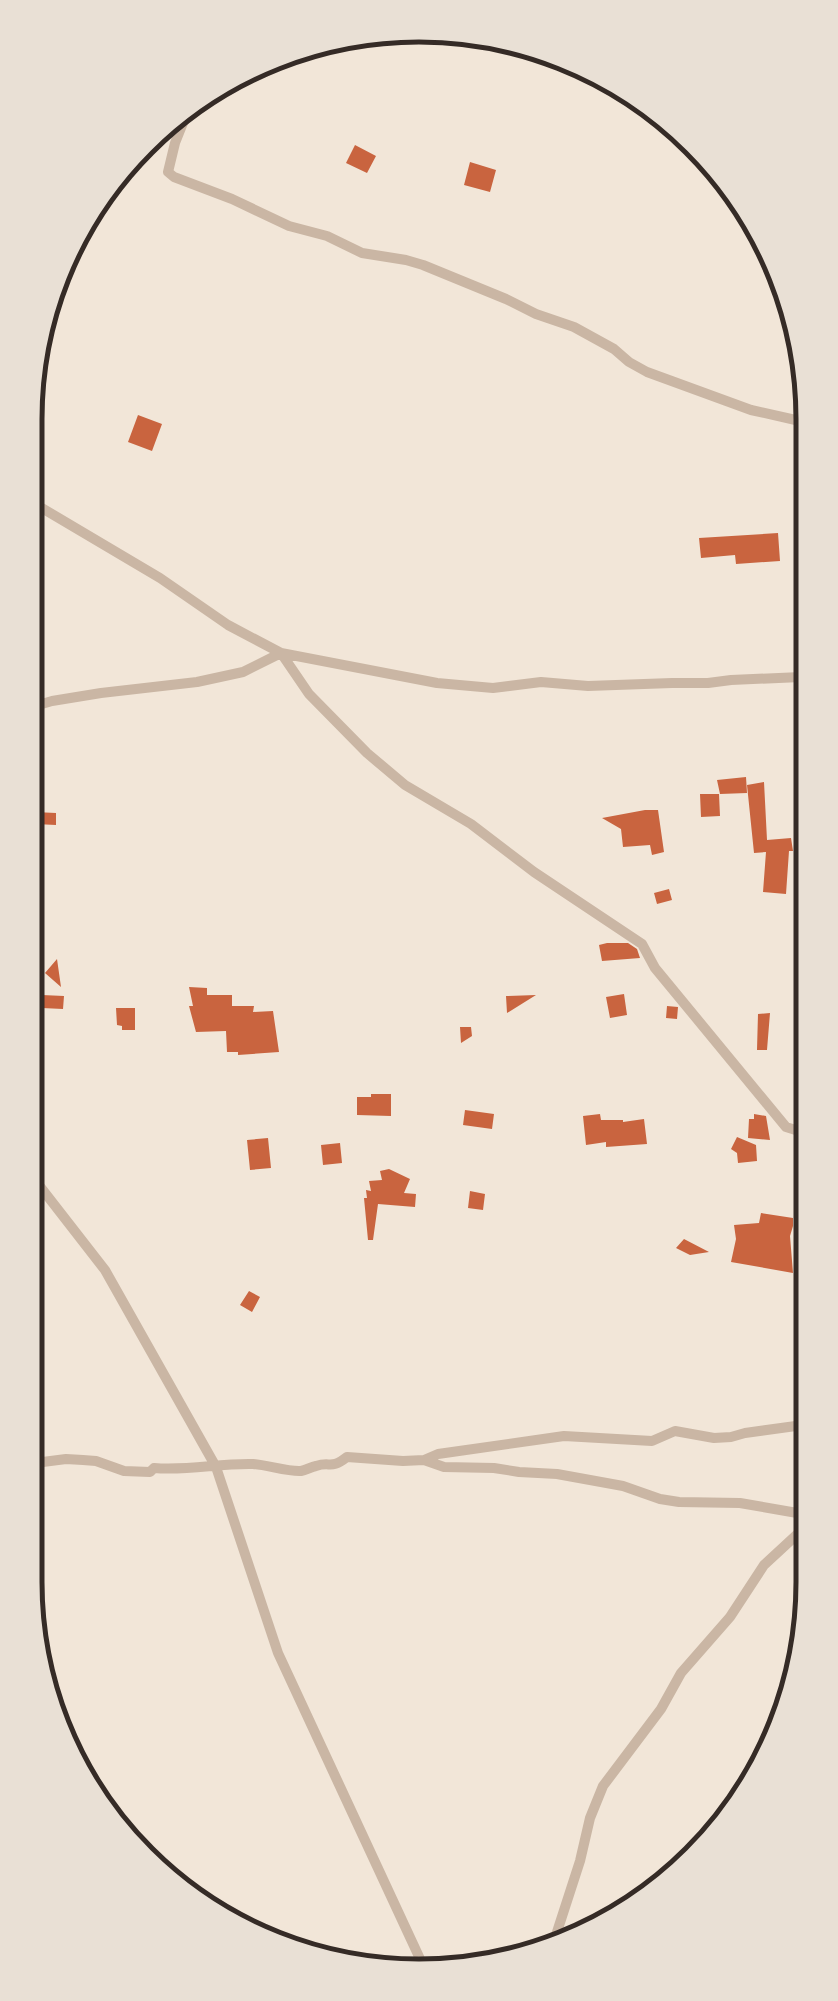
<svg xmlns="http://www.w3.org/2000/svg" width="838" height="2001" font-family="Quicksand,sans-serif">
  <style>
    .building { fill: #c9643f }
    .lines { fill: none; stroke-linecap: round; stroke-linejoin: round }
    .minor { stroke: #cab6a4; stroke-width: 10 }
    .rim { fill: none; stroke: #352b26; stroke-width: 5 }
  </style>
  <rect width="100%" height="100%" fill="#f2e6d8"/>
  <path class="building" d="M 355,145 L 376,156 L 367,173 L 346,163 Z
    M 470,162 L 496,170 L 490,192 L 464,185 Z
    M 138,415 L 162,424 L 152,451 L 128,442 Z
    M 778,533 L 780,561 L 736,564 L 735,555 L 701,558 L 699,538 Z
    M 746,777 L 747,793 L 720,794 L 717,780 Z
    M 764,782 L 767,840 L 791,838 L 793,851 L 789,851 L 786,894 L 763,892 L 766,852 L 754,853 L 747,785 Z
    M 700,794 L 719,794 L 720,816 L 701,817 Z
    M 645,810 L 658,810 L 664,852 L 652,855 L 650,845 L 623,847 L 621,829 L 602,818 Z
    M 35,812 L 56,813 L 56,825 L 35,824 Z
    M 669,889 L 672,900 L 657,904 L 654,893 Z
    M 607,943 L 628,943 L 637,949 L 640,958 L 602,961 L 599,945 Z
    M 57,959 L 61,987 L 45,973 Z
    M 189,987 L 207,988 L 207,995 L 232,995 L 232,1006 L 254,1006 L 253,1012 L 273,1011 L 279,1052 L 238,1055 L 238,1052 L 227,1052 L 226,1031 L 196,1032 L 189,1006 L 193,1006 Z
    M 624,994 L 627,1015 L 610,1018 L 606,997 Z
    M 42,995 L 64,996 L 63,1009 L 42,1008 Z
    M 536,995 L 507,1013 L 506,996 Z
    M 667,1006 L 678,1007 L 677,1019 L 666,1018 Z
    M 116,1008 L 135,1008 L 135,1030 L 122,1030 L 122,1026 L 117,1025 Z
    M 770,1013 L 767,1050 L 757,1050 L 758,1014 Z
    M 460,1027 L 471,1027 L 472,1036 L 461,1043 Z
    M 371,1094 L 391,1094 L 391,1116 L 357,1115 L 357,1097 L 371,1097 Z
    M 465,1110 L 494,1114 L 492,1129 L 463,1125 Z
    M 600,1114 L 601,1120 L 623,1120 L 623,1122 L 644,1119 L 647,1144 L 606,1147 L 606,1142 L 586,1145 L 583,1116 Z
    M 754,1114 L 766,1116 L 770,1140 L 748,1138 L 749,1119 L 754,1119 Z
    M 737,1137 L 756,1145 L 757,1161 L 738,1163 L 737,1153 L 731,1149 Z
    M 268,1138 L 271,1168 L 250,1170 L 247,1140 Z
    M 340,1143 L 342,1163 L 323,1165 L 321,1145 Z
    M 389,1169 L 410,1179 L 404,1193 L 416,1194 L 415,1207 L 378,1204 L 373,1240 L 368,1240 L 364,1198 L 367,1198 L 366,1190 L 371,1191 L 369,1181 L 382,1180 L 380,1171 Z
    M 470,1191 L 485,1194 L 483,1210 L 468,1208 Z
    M 761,1213 L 793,1218 L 793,1226 L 790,1236 L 793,1273 L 731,1262 L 736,1239 L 734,1225 L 759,1223 Z
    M 684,1239 L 709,1252 L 690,1255 L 676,1248 Z
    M 249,1291 L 260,1297 L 252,1312 L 240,1305 Z"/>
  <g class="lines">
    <path class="minor" d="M 187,113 L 175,143 L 168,172 L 174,177 L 232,199 L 289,226 L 327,236 L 362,253 L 406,260 L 423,265 L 506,299 L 536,314 L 574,327 L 614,349 L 629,362 L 647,372 L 751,410 L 800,421
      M 35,504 L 160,578 L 228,625 L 281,653 L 309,694 L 367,753 L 405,785 L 471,824 L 534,872 L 642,944 L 655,968 L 786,1127 L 802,1132
      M 35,706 L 52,701 L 101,693 L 197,682 L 243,672 L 281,653 L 437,683 L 493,688 L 541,682 L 588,686 L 672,683 L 708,683 L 731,680 L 801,677
      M 35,1180 L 105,1270 L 216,1467 L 278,1653 L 421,1961
      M 424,1460 L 438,1454 L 564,1436 L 652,1441 L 675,1431 L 714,1438 L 731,1437 L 745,1433 L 803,1425
      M 35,1463 L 66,1459 L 83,1460 L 96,1461 L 124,1471 L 150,1472 L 154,1468 C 188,1471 220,1463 253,1464 C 267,1465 289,1472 301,1471 C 306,1470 311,1467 316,1466 C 331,1461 330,1470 347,1457 L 403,1461 L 424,1460 L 444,1467 L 494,1468 L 519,1472 L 557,1474 L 623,1486 L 660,1499 L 679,1502 L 740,1503 L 803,1514
      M 556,1935 L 580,1861 L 590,1818 L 603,1786 L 661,1709 L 681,1673 L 730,1617 L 764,1565 L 803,1529"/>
  </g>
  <path d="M0 0H838V2001H0ZM419 42H419A377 377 0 0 1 796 419V1582A377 377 0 0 1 419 1959H419A377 377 0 0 1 42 1582V419A377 377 0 0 1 419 42Z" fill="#e9e0d5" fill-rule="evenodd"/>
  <path class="rim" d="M419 42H419A377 377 0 0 1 796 419V1582A377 377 0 0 1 419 1959H419A377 377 0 0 1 42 1582V419A377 377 0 0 1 419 42Z"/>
</svg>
